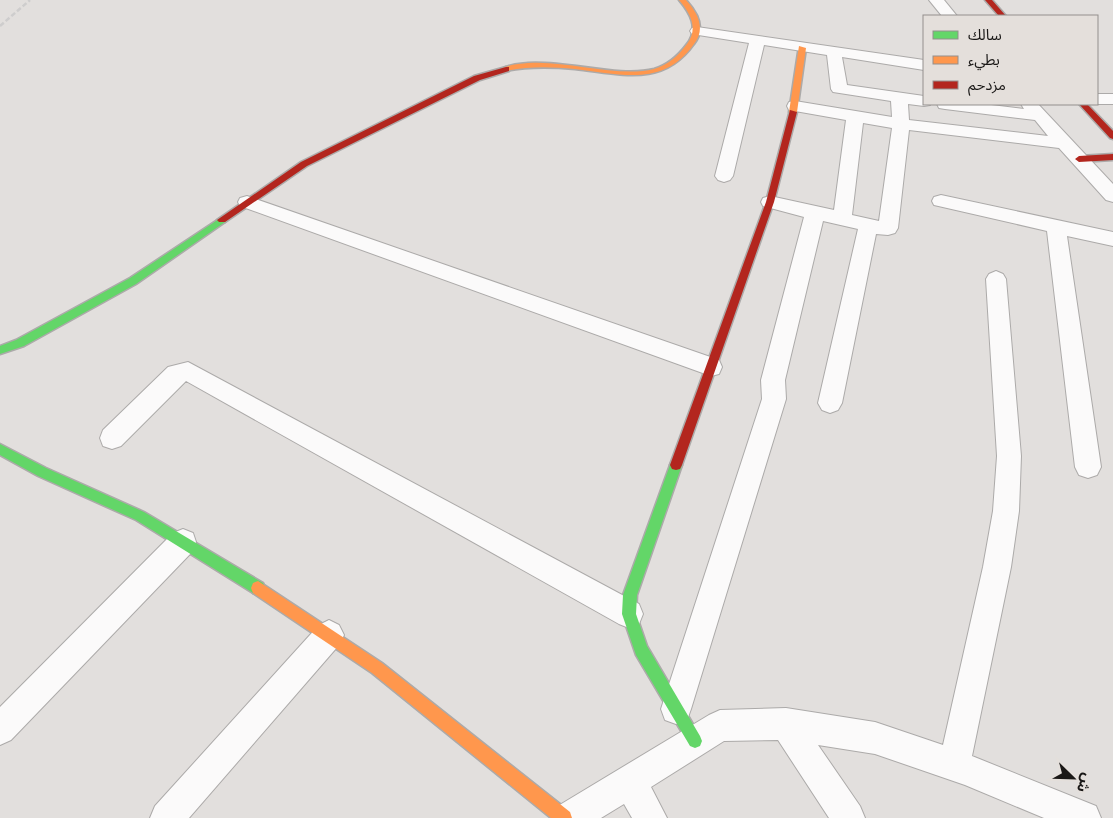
<svg xmlns="http://www.w3.org/2000/svg" width="1113" height="818" font-family="'Playfair Display','Noto Sans Arabic',serif">
  <style>
    .lines { fill: none; stroke-linecap: round; stroke-linejoin: round }
    .street-casing { stroke: #acaaa9; stroke-width: 2 }
    .fast-casing { stroke: #acaaa9; stroke-width: 3 }
    .slow-casing { stroke: #acaaa9; stroke-width: 3 }
    .jam-casing { stroke: #acaaa9; stroke-width: 3 }
    .street { fill: #fbfafa; fill-rule: evenodd }
    .fast { fill: #63d668; fill-rule: evenodd }
    .slow { fill: #ff974d; fill-rule: evenodd }
    .jam { fill: #b3261e; fill-rule: evenodd }
    .rail { stroke: #cecdcd; stroke-width: 2.5; stroke-dasharray: 5 2.5; stroke-linecap: butt }
  </style>
  <rect width="100%" height="100%" fill="#e2dfdd"/>
  <g class="lines">
    <g class="street-casing">
      <path id="street" d="M 929,0 L 944,0 L 957,16 L 942,16 Z
        M 697,27 L 924,60 L 924,70 L 842,57 L 847,85 L 924,96 L 924,104 L 930,105 L 924,106 L 908,104 L 909,120 L 1048,136 L 1035,120 L 945,109 L 939,108 L 937,104 L 983,104 L 1024,109 L 1021,104 L 1038,104 L 1113,184 L 1113,202 L 1106,200 L 1059,148 L 909,130 L 898,228 L 895,233 L 888,235 L 876,234 L 842,403 L 838,410 L 830,413 L 822,410 L 818,403 L 858,229 L 823,221 L 785,380 L 786,399 L 691,709 L 687,720 L 676,724 L 665,720 L 661,709 L 762,399 L 761,380 L 804,217 L 763,206 L 761,202 L 763,198 L 770,196 L 834,210 L 846,120 L 795,111 L 789,110 L 787,106 L 789,102 L 795,101 L 892,117 L 891,101 L 833,92 L 831,89 L 827,55 L 764,45 L 733,176 L 730,180 L 724,182 L 718,180 L 715,176 L 749,43 L 692,34 L 690,31 L 692,28 ZM 863,123 L 892,128 L 879,221 L 852,215 Z
        M 1097,94 L 1113,94 L 1113,104 L 1096,104 Z
        M 941,195 L 1113,232 L 1113,246 L 1067,236 L 1101,467 L 1097,475 L 1088,478 L 1079,475 L 1075,467 L 1047,231 L 934,205 L 932,201 L 934,197 Z
        M 247,196 L 719,360 L 722,367 L 719,374 L 711,376 L 240,206 L 238,202 L 240,198 Z
        M 996,271 L 1003,274 L 1006,279 L 1021,456 L 1019,511 L 1011,567 L 972,756 L 1096,806 L 1101,818 L 1044,818 L 965,785 L 875,754 L 818,745 L 860,806 L 865,818 L 829,818 L 778,740 L 724,741 L 651,787 L 667,818 L 632,818 L 624,804 L 601,818 L 553,818 L 558,806 L 709,715 L 720,710 L 786,708 L 875,722 L 943,745 L 983,567 L 993,511 L 997,456 L 986,279 L 989,274 Z
        M 188,362 L 639,604 L 643,614 L 639,624 L 629,628 L 619,624 L 186,381 L 121,446 L 112,449 L 103,446 L 100,438 L 103,430 L 168,367 Z
        M 183,529 L 193,533 L 196,542 L 193,551 L 11,740 L 0,745 L 0,707 L 173,533 Z
        M 329,620 L 339,625 L 344,635 L 339,645 L 189,818 L 150,818 L 155,806 L 319,625 Z"/>
    </g>
    <g class="fast-casing">
      <path id="fast" d="M 222,217 L 227,220 L 225,222 L 136,284 L 24,346 L 0,354 L 0,346 L 16,340 L 130,278 Z
        M 0,444 L 46,468 L 144,512 L 263,583 L 265,588 L 263,593 L 258,595 L 253,593 L 136,520 L 38,476 L 0,455 Z
        M 676,460 L 680,461 L 682,465 L 637,595 L 636,614 L 647,646 L 700,736 L 702,741 L 700,746 L 695,748 L 690,746 L 636,655 L 622,614 L 623,595 L 670,465 L 672,461 Z"/>
    </g>
    <g class="slow-casing">
      <path id="slow" d="M 679,0 L 686,0 C 698,13 706,29 694,44 C 663,88 621,74 575,69 C 552,67 529,66 506,71 L 502,69 C 509,64 520,64 528,63 C 567,60 619,78 654,69 C 668,65 678,56 687,44 C 699,28 690,13 679,0 Z
        M 799,46 L 806,48 L 797,112 L 793,114 L 789,112 Z
        M 258,581 L 382,663 L 570,812 L 572,818 L 551,818 L 372,673 L 253,593 L 251,588 L 253,583 Z"/>
    </g>
    <g class="jam-casing">
      <path id="jam" d="M 985,0 L 992,0 L 1006,16 L 999,16 Z
        M 506,67 L 509,67 L 509,71 L 480,80 L 307,166 L 225,222 L 219,222 L 217,220 L 301,162 L 474,76 Z
        M 1079,104 L 1087,104 L 1113,131 L 1113,139 L 1110,138 Z
        M 790,110 L 797,112 L 774,202 L 682,465 L 680,469 L 676,470 L 672,469 L 670,465 L 766,202 Z
        M 1113,154 L 1113,160 L 1079,162 L 1075,159 L 1079,156 Z"/>
    </g>
    <use href="#street" class="street"/>
    <use href="#fast" class="fast"/>
    <use href="#slow" class="slow"/>
    <use href="#jam" class="jam"/>
    <path class="rail" d="M 0,26 L 30,0"/>
  </g>
  <rect x="923" y="15" width="175" height="90" fill="#e4dfdb" stroke="#938f8d"/>
  <rect x="933" y="31" width="25" height="8" fill="#63d668" stroke="#938f8d"/>
  <text x="968" y="40" font-size="15" fill="#1a1817">سالك</text>
  <rect x="933" y="56" width="25" height="8" fill="#ff974d" stroke="#938f8d"/>
  <text x="968" y="65" font-size="15" fill="#1a1817">بطيء</text>
  <rect x="933" y="81" width="25" height="8" fill="#b3261e" stroke="#938f8d"/>
  <text x="968" y="90" font-size="15" fill="#1a1817">مزدحم</text>
  <g transform="translate(1073 778) rotate(113)" stroke="#e4dfdb" stroke-width="4" paint-order="stroke">
  <path d="M0-4L9 19L0 12L-9 19Z" fill="#1a1817"/>
  <text y="-8" font-size="14" font-weight="bold" text-anchor="middle" fill="#1a1817">ش</text>
  </g>
</svg>
